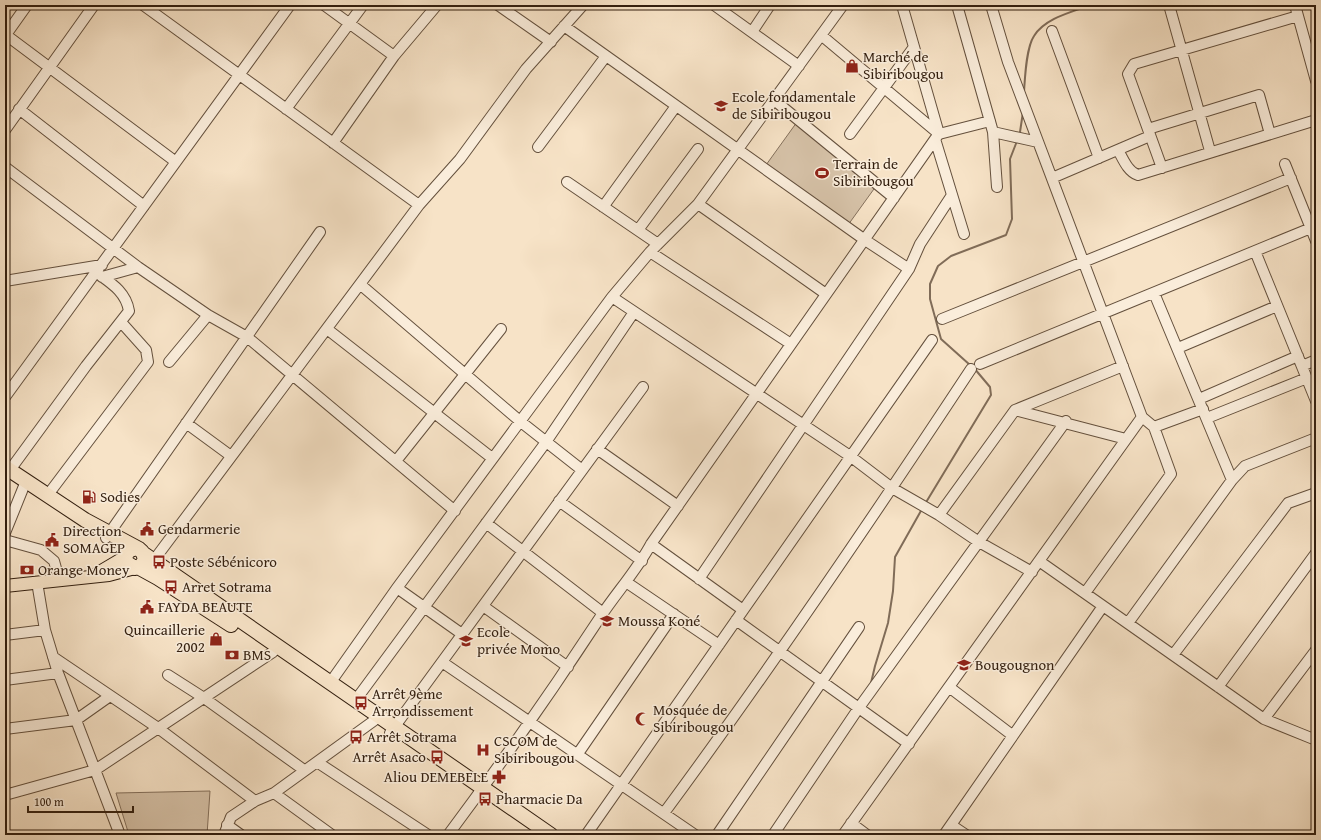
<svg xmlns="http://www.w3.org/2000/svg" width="1321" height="840" font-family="'Gentium Book Plus',serif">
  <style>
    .green { fill: #d6c2a8; stroke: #84705c }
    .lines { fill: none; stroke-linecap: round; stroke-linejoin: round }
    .stream { stroke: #806c58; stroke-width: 2 }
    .minor-casing { stroke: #64503d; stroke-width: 12 }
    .major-casing { stroke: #331f0f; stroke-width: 14 }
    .highway-casing { stroke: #331f0f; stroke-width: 16 }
    .minor { stroke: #faeddb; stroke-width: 10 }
    .major { stroke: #f7e3c7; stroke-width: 12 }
    .highway { stroke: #f7e3c7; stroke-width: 14 }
    .labels { text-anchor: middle; stroke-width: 3; stroke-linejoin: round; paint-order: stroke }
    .poi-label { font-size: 15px; fill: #331f0f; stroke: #faeddb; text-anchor: start }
  </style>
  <rect width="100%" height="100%" fill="#f7e3c7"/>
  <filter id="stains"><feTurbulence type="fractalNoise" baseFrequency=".005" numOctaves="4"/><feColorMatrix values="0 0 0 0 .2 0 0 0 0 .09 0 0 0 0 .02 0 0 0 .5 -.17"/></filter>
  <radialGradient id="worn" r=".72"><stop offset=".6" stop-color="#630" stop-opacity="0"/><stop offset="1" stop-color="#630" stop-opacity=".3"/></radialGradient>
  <path class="green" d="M 797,122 L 879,182 L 848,225 L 766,165 Z
    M 210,791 L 207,835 L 129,835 L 116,793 Z"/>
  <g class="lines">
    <path class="stream" d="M 1024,92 C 1025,78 1026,48 1034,36 C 1045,18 1072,12 1091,5
      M 1020,132 L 1023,112
      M 970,365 L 941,339 L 930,299 L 930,284 L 938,266 L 951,256 L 1006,235 L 1012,219 L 1010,159 L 1017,141
      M 925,504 L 991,395 L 990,387 L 974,368
      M 871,683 L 875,666 L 888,623 L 893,591 L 895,557 L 922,509"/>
    <g class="minor-casing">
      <path id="minor" d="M 143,5 L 419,205
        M 324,5 L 394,56
        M 498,5 L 551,42
        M 714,5 L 799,66
        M 902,5 L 939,134
        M 957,5 L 993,132 L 997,187
        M 991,5 L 1008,62 L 1142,417 L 1154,427 L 1171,474 L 1085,593
        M 1169,5 L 1210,151
        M 1295,5 L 1316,81
        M 564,26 L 865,240 L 909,269
        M 1052,31 L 1099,158
        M 752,32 L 770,5
        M 6,35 L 176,162
        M 821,35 L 939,134
        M 5,36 L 27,5
        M 774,100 L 894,198
        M 19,109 L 144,206
        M 286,109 L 363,5
        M 1148,129 L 1259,95 L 1270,134
        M 5,130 L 94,5
        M 993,132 L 1038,142
        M 850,134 L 914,47
        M 935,139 L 964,234
        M 333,143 L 394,56 L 437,5
        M 538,147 L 606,56
        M 1118,150 C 1123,159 1128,172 1138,175 L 1316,120
        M 1285,164 L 1316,241
        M 5,167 L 138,267 L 208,315 L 247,337 L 455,511
        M 1162,168 L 1128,74 L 1134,64 L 1298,16
        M 1052,178 L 1150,136
        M 567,182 L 658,244
        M 698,204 L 826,294
        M 603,207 L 676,106
        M 638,230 L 698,149
        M 1255,251 L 1316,401
        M 650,252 L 791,344
        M 102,277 L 138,267
        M 5,281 L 102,265
        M 361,285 L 521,422 L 582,470
        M 1154,293 L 1232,480
        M 612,297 L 850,456 L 892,488 L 939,515 L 979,542 L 1032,572
        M 942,319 L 1291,178
        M 327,329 L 492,458
        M 1178,348 L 1277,306
        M 169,362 L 208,315
        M 980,364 L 1311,228
        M 1302,366 L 1316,360
        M 5,397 L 290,5
        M 1199,399 L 1298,356
        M 1015,410 L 1126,439
        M 1207,418 L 1307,378
        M 186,423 L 231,456
        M 1154,427 L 1203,409
        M 597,449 L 678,506
        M 396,461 L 501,329
        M 10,470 L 86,366 L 129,311 C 126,292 111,283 97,273
        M 47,496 L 148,362 L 146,350 L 121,322
        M 559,501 L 642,561
        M 939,515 L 1015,410 L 1123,366
        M 486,523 L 603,613
        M 5,533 L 26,481
        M 106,538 L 320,232
        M 5,540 L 41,550 L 54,561 L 59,579
        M 651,544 L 743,610
        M 154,560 L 419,205 L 460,159 L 526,69 L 583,5
        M 1039,561 L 1264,719 L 1316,740
        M 699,579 L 909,269 L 920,244 L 952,195
        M 37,582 L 45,630 L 58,673 L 120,835
        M 626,582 L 719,645
        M 397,588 L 462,634
        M 483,606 L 568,667
        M 736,620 L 909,744
        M 1128,623 L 1232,480 L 1245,466 L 1316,438
        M 5,635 L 45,630
        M 1173,655 L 1288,503 L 1316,493
        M 53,657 L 158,728 L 255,801
        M 442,662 L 695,835
        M 168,675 L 204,698 L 304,770
        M 5,680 L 58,673
        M 330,683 L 397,588 L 612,297 L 650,252 L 698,204 L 843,5
        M 949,687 L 1012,735
        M 1218,687 L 1316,553
        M 355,701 L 546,442 L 634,312
        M 1264,719 L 1316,650
        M 5,729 L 76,720 L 110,696
        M 390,733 L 643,387
        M 577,755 L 674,614
        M 317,762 L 428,835
        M 274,793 L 332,835
        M 5,795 L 95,770 L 273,652
        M 664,813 C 771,668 872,519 971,369
        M 851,823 L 867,835
        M 227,825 L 241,835
        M 951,825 L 966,835
        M 224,835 L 231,817 L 255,801 L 274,793 L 379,717
        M 448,835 C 501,764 552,691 601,616 C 617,592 637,570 651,544 L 935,139 L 939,134 L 990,121
        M 586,835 L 932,340
        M 717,835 L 859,627
        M 773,835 L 858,709 L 1066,421
        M 843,835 L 1142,417
        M 944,835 L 1103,606"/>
    </g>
    <g class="major-casing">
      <path id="major" d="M 98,573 L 125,557
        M 5,586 L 109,575 L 135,568"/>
    </g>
    <g class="highway-casing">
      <path id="highway" d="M 5,467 L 85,520 L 139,549 C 148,556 145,566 135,568 L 127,563 L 125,557 L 128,551 L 136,548
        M 144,554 L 551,835
        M 138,567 L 158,578 L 231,625"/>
    </g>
    <use href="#minor" class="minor"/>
    <use href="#major" class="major"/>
    <use href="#highway" class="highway"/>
  </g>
  <defs>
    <g id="shop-bare" transform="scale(1.08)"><path d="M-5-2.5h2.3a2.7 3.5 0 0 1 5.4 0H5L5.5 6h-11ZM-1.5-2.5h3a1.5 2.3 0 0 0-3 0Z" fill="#8f2418" stroke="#faeddb" stroke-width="2.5" paint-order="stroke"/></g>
    <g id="school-bare" transform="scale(1.08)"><path d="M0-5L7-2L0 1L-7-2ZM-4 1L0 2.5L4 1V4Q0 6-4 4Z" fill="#8f2418" stroke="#faeddb" stroke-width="2.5" paint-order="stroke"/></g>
    <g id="stadium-bare" transform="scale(1.08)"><path d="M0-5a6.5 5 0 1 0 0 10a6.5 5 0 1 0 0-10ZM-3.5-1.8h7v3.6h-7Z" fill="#8f2418" stroke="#faeddb" stroke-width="2.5" paint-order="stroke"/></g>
    <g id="fuel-bare" transform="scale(1.08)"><path d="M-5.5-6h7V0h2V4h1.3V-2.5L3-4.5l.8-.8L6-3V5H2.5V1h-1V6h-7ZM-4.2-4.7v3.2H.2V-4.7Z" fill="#8f2418" stroke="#faeddb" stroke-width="2.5" paint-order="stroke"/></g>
    <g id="civic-bare" transform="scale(1.08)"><path d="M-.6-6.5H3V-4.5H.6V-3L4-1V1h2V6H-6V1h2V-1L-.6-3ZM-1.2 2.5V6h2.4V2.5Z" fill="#8f2418" stroke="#faeddb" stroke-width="2.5" paint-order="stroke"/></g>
    <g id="bus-bare" transform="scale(1.08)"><path d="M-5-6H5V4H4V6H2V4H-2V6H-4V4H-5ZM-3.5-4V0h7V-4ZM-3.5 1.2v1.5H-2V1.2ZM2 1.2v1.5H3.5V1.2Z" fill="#8f2418" stroke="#faeddb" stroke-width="2.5" paint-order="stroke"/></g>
    <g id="bank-bare" transform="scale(1.08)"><path d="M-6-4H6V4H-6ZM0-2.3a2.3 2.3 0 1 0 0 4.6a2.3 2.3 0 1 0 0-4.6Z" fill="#8f2418" stroke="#faeddb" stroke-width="2.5" paint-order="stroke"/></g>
    <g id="mosque-bare" transform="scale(1.08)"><path d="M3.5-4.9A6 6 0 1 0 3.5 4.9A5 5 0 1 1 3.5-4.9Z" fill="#8f2418" stroke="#faeddb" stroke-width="2.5" paint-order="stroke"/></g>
    <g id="hospital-bare" transform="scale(1.08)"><path d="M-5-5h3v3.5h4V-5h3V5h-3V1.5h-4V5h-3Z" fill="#8f2418" stroke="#faeddb" stroke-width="2.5" paint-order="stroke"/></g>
    <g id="pharmacy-bare" transform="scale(1.08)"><path d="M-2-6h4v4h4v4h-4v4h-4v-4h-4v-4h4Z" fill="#8f2418" stroke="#faeddb" stroke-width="2.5" paint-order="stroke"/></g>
  </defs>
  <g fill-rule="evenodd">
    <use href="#shop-bare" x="852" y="66"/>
    <use href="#school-bare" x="721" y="106"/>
    <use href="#stadium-bare" x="822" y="173"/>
    <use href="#fuel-bare" x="89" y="497"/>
    <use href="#civic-bare" x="147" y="529"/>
    <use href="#civic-bare" x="52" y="540"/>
    <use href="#bus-bare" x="159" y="562"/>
    <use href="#bank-bare" x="27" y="570"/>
    <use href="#bus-bare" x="171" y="587"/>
    <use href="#civic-bare" x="147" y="607"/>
    <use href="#school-bare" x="607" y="621"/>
    <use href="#shop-bare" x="216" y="639"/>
    <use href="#school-bare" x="466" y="641"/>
    <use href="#bank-bare" x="232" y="655"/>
    <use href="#school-bare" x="964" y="665"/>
    <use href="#bus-bare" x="361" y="703"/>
    <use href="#mosque-bare" x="642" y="719"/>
    <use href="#bus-bare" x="356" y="737"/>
    <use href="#hospital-bare" x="483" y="750"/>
    <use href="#bus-bare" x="437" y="757"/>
    <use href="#pharmacy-bare" x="499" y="777"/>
    <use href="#bus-bare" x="485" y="799"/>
  </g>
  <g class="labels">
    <g class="poi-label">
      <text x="863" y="62">Marché de<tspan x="863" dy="17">Sibiribougou</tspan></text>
      <text x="732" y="102">Ecole fondamentale<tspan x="732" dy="17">de Sibiribougou</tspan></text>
      <text x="833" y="169">Terrain de<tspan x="833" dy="17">Sibiribougou</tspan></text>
      <text x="100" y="502">Sodies</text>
      <text x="158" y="534">Gendarmerie</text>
      <text x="63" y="536">Direction<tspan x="63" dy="17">SOMAGEP</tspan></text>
      <text x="170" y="567">Poste Sébénicoro</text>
      <text x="38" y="575">Orange Money</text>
      <text x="182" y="592">Arret Sotrama</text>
      <text x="158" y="612">FAYDA BEAUTE</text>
      <text x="618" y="626">Moussa Koné</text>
      <text x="205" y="635" text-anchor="end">Quincaillerie<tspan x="205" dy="17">2002</tspan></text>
      <text x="477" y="637">Ecole<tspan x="477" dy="17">privée Momo</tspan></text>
      <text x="243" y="660">BMS</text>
      <text x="975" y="670">Bougougnon</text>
      <text x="372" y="699">Arrêt 9ème<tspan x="372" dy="17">Arrondissement</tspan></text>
      <text x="653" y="715">Mosquée de<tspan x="653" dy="17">Sibiribougou</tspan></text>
      <text x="367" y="742">Arrêt Sotrama</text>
      <text x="494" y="746">CSCOM de<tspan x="494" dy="17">Sibiribougou</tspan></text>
      <text x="426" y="762" text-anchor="end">Arrêt Asaco</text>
      <text x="488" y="782" text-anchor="end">Aliou DEMEBELE</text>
      <text x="496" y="804">Pharmacie Da</text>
    </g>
  </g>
  <rect width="1321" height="840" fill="none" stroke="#f7e3c7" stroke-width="20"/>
  <rect x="6" y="6" width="1309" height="828" fill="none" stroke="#331f0f" stroke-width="2"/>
  <rect x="10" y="10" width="1301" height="820" fill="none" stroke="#331f0f"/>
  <path d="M28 806v6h105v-6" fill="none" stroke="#331f0f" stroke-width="2"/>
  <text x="34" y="806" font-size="12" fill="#331f0f" stroke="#faeddb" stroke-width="3" paint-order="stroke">100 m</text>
  <rect width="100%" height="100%" filter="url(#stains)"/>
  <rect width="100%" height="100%" fill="url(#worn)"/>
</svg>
